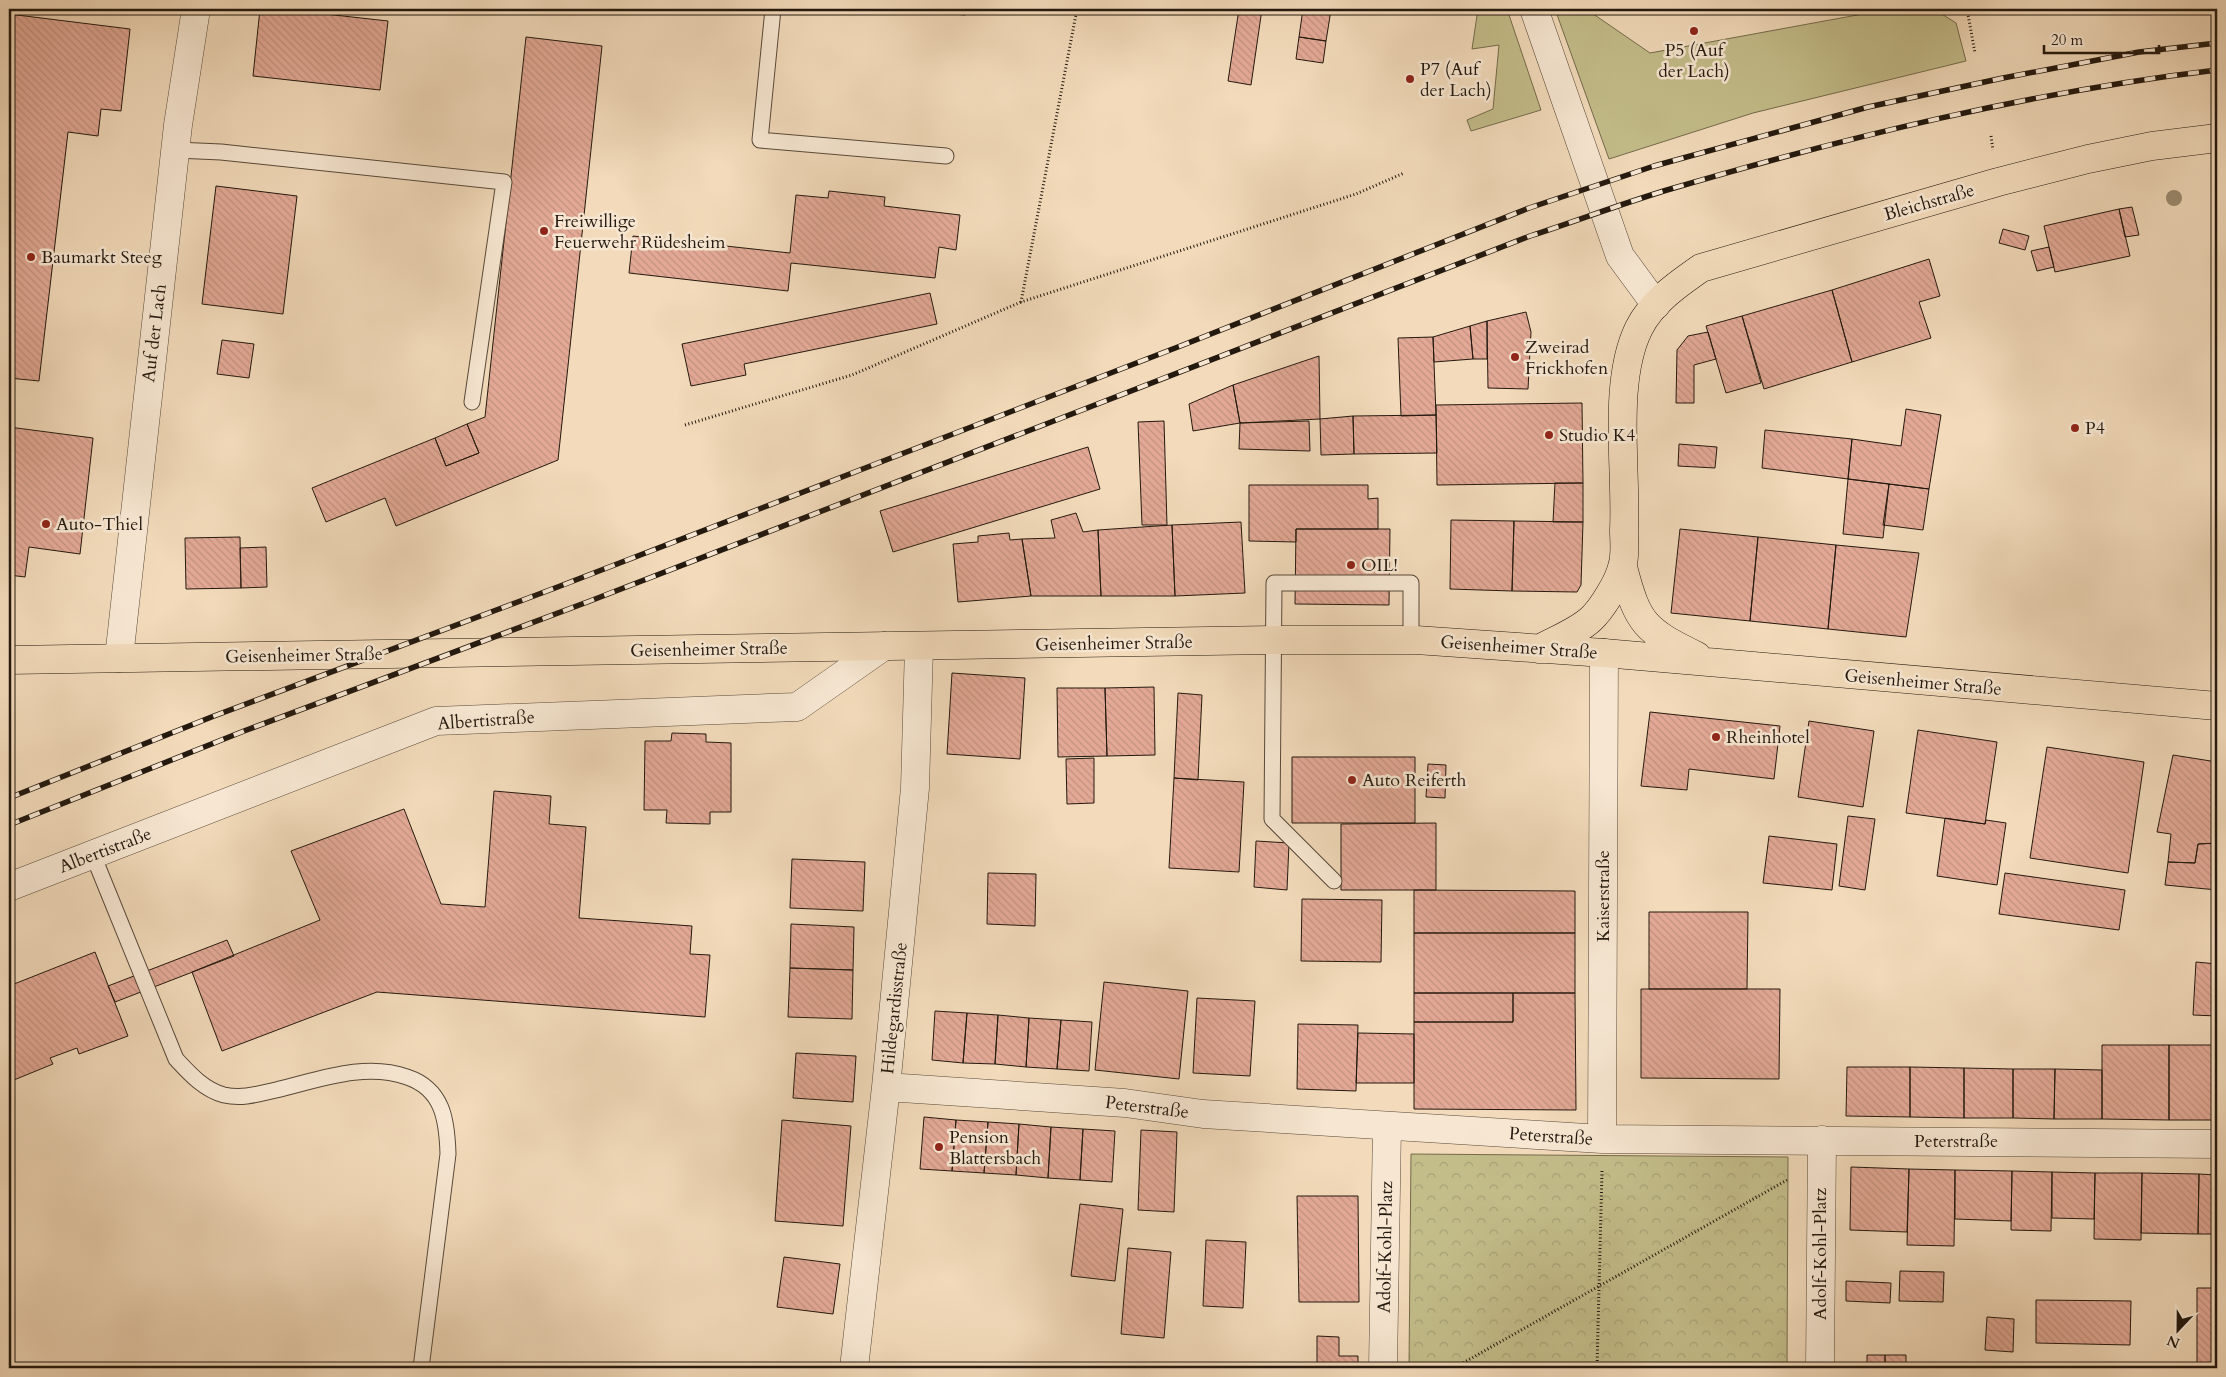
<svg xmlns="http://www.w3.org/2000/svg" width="2226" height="1377" font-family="Cardo,serif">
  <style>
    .green { fill: #c3bd8a; stroke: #746b4c }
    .park { fill: url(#park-crowns); stroke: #746b4c }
    .building { fill: url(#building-back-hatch); stroke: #24190f }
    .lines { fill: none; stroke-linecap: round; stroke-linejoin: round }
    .service-casing { stroke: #58493a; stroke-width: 17 }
    .minor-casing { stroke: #58493a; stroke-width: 29 }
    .primary-casing { stroke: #24190f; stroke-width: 29 }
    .path { stroke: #24190f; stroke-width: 3; stroke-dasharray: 1 2.5; stroke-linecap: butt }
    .service { stroke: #f7e7d2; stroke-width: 15 }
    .minor { stroke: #f7e7d2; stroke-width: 28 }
    .primary { stroke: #f2daba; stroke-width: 28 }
    .rail-casing { stroke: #24190f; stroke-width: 5.5 }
    .rail { stroke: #f7e7d2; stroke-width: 4; stroke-dasharray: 11; stroke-linecap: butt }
    .tree { fill: #9b8b70 }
    .poi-dot { fill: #8f2418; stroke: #f7e7d2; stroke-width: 2 }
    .labels { text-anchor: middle; stroke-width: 5; stroke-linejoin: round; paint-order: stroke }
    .poi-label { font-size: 18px; fill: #24190f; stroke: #f7e7d2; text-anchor: start }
    .street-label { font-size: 18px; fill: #24190f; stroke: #f7e7d2 }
  </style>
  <defs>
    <pattern id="park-crowns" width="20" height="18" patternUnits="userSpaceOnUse" patternTransform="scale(1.25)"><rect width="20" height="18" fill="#c3bd8a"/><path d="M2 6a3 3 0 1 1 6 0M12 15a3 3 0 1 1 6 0" fill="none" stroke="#a7a276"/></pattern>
    <pattern id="building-back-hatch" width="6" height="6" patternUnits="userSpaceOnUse" patternTransform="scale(1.25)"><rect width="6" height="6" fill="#e3a996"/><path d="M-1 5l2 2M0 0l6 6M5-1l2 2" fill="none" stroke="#c39180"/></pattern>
  </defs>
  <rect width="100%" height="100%" fill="#f2daba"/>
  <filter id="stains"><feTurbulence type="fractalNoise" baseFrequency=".004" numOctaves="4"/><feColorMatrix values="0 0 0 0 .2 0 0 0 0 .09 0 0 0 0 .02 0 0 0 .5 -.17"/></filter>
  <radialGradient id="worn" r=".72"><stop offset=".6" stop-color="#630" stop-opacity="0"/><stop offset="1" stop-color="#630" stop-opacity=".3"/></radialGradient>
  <path class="green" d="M 1478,9 L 1507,9 L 1541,110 L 1471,131 L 1467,120 L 1493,109 L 1499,45 L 1472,49 Z
    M 1555,9 L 1586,9 L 1650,53 L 1890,9 L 1934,9 L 1956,23 L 1966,61 L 1753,113 L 1609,159 Z"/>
  <path class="park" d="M 1411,1154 L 1788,1157 L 1787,1368 L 1409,1368 Z"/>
  <path class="building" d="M 260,9 L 280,9 L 388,21 L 380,90 L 253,76 Z
    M 903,9 L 965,9 L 965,15 Z
    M 1239,9 L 1262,9 L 1251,85 L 1228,81 Z
    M 1303,9 L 1331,10 L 1326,41 L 1299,37 Z
    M 9,14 L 130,29 L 121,111 L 101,109 L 98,136 L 68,132 L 39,381 L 9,378 Z
    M 526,37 L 602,46 L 558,460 L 396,526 L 385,498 L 326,522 L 312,488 L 435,438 L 446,466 L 479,453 L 467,424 L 485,417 Z
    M 1299,37 L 1326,41 L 1323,63 L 1296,59 Z
    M 216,186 L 297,196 L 283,314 L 202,304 Z
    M 829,191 L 885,197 L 884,206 L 960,215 L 956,250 L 939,247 L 935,278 L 791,263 L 788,291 L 629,273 L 633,236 L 790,253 L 796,195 L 828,198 Z
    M 2132,207 L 2139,235 L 2125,237 L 2119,209 Z
    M 2119,209 L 2130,256 L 2055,272 L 2044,226 Z
    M 2003,229 L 2029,236 L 2025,250 L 1999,243 Z
    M 2049,247 L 2054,267 L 2037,271 L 2031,251 Z
    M 1929,259 L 1940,296 L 1919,302 L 1931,338 L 1852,362 L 1832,290 Z
    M 1832,290 L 1852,362 L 1764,389 L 1742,316 Z
    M 930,293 L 937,324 L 744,364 L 746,375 L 691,386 L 682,344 Z
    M 1526,312 L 1531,332 L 1528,389 L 1488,388 L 1487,321 Z
    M 1742,316 L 1761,383 L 1726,393 L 1706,326 Z
    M 1487,321 L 1487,359 L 1473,359 L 1470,326 Z
    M 1470,326 L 1473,359 L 1434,362 L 1433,337 Z
    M 1708,332 L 1716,359 L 1694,365 L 1694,403 L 1676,403 L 1677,350 L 1688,336 Z
    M 1433,337 L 1436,415 L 1401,416 L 1398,338 Z
    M 222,340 L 254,344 L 249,378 L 217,374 Z
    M 1319,356 L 1320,419 L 1240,423 L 1233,385 Z
    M 1233,385 L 1240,423 L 1193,431 L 1189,404 Z
    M 1582,403 L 1583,483 L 1437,485 L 1436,405 Z
    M 1906,409 L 1941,415 L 1929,489 L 1848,479 L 1852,439 L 1901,446 Z
    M 1436,415 L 1437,453 L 1354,454 L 1353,416 Z
    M 1353,416 L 1354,454 L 1321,455 L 1320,419 Z
    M 1164,421 L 1167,525 L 1142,525 L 1138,422 Z
    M 1309,421 L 1310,451 L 1239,449 L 1240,423 Z
    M 467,424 L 479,453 L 446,466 L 435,438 Z
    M 9,427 L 93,438 L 80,554 L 29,547 L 25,577 L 9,575 Z
    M 1765,430 L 1852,439 L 1848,479 L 1762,468 Z
    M 1679,444 L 1717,447 L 1715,468 L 1678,466 Z
    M 1088,447 L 1100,489 L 893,552 L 880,511 Z
    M 1848,479 L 1889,484 L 1883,538 L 1843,534 Z
    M 1555,483 L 1583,483 L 1583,522 L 1553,522 Z
    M 1889,484 L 1929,489 L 1923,530 L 1883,525 Z
    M 1249,485 L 1368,485 L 1368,499 L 1378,498 L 1378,529 L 1296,529 L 1296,542 L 1249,541 Z
    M 1076,513 L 1083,532 L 1098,530 L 1101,596 L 1031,596 L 1022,539 L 1055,538 L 1051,520 Z
    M 1451,520 L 1514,521 L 1512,591 L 1450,589 Z
    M 1514,521 L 1583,522 L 1581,585 L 1577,592 L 1512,591 Z
    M 1241,522 L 1245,593 L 1175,596 L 1172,525 Z
    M 1172,525 L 1175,596 L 1101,596 L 1098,530 Z
    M 1296,529 L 1390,529 L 1389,605 L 1295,604 Z
    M 1680,529 L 1758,537 L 1750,621 L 1671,613 Z
    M 1009,533 L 1010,540 L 1022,539 L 1031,596 L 958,602 L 953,544 L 978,542 L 978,536 Z
    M 240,537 L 241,588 L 186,589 L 185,538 Z
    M 1758,537 L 1836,545 L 1828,629 L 1750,621 Z
    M 1836,545 L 1919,553 L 1906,637 L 1828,629 Z
    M 266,547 L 267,587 L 241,588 L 240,548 Z
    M 952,673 L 1025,678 L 1020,759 L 947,754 Z
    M 1154,687 L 1155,755 L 1107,756 L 1105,688 Z
    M 1057,688 L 1105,688 L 1107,756 L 1058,757 Z
    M 1178,693 L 1202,695 L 1198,780 L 1174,778 Z
    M 1650,712 L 1780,726 L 1774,779 L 1689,769 L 1687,790 L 1641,786 Z
    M 1809,721 L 1874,731 L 1863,807 L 1798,797 Z
    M 1918,730 L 1997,742 L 1985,824 L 1906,813 Z
    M 672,733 L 706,734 L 706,742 L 731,743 L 731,812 L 710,812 L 710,824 L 666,823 L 667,810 L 644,810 L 645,741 L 671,741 Z
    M 2047,747 L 2144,762 L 2128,873 L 2030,858 Z
    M 2173,755 L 2217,762 L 2217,843 L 2198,844 L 2195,863 L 2168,862 L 2171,834 L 2157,832 Z
    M 1292,757 L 1415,757 L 1415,823 L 1292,823 Z
    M 1094,758 L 1094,803 L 1067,804 L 1066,759 Z
    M 1428,764 L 1446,765 L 1445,798 L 1426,797 Z
    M 1174,778 L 1244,782 L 1239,872 L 1169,868 Z
    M 494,791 L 551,796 L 549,824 L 586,827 L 579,918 L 692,926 L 690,954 L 710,955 L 705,1017 L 377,992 L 222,1051 L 192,972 L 320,920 L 291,851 L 404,809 L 441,904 L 485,907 Z
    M 1848,816 L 1875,819 L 1865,890 L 1839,886 Z
    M 1945,818 L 1985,824 L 1986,820 L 2006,823 L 1997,885 L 1937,876 Z
    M 1436,823 L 1436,890 L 1341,890 L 1341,824 Z
    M 1769,836 L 1837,844 L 1832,890 L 1763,883 Z
    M 1256,841 L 1289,843 L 1287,890 L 1254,887 Z
    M 2217,843 L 2217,890 L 2165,885 L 2168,862 L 2195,863 L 2198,844 Z
    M 792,859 L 865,862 L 863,911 L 790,908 Z
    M 988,873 L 1036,874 L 1035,926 L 987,924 Z
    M 2005,873 L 2125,890 L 2119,930 L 1999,914 Z
    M 1414,890 L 1575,891 L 1575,933 L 1414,933 Z
    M 1302,899 L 1382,900 L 1381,962 L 1301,961 Z
    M 1649,912 L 1748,912 L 1747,989 L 1649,989 Z
    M 791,924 L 854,927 L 853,970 L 790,968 Z
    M 1414,933 L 1575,933 L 1575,993 L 1414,993 Z
    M 227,940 L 234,956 L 115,1002 L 108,986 Z
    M 95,952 L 128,1036 L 79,1054 L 77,1048 L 50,1058 L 53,1064 L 9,1082 L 9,986 Z
    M 2196,962 L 2217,964 L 2217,1016 L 2193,1015 Z
    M 790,968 L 853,970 L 852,1019 L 788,1017 Z
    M 1104,982 L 1188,991 L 1179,1079 L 1095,1070 Z
    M 1641,989 L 1780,989 L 1779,1079 L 1641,1078 Z
    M 1414,993 L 1513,993 L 1513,1022 L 1414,1022 Z
    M 1513,993 L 1575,993 L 1576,1110 L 1414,1109 L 1414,1022 L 1513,1022 Z
    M 1197,998 L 1255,1001 L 1250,1076 L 1193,1073 Z
    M 935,1011 L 967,1013 L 963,1063 L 932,1060 Z
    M 967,1013 L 998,1015 L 995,1064 L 963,1063 Z
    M 998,1015 L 1029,1018 L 1026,1067 L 995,1064 Z
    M 1029,1018 L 1061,1020 L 1057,1069 L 1026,1067 Z
    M 1061,1020 L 1092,1022 L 1089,1071 L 1057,1069 Z
    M 1298,1024 L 1358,1025 L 1356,1091 L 1297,1089 Z
    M 1358,1033 L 1414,1034 L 1414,1083 L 1356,1083 Z
    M 2102,1045 L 2169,1045 L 2169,1120 L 2102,1119 Z
    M 2169,1045 L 2217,1045 L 2217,1120 L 2169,1120 Z
    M 796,1053 L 856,1056 L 853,1102 L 793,1098 Z
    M 1847,1067 L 1910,1067 L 1910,1117 L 1846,1116 Z
    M 1910,1067 L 1964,1068 L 1964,1118 L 1910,1117 Z
    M 1964,1068 L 2013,1069 L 2013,1118 L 1964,1118 Z
    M 2013,1069 L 2055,1069 L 2054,1119 L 2013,1118 Z
    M 2055,1069 L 2102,1070 L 2102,1119 L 2054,1119 Z
    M 924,1117 L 956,1120 L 952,1171 L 920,1169 Z
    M 782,1120 L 851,1126 L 843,1226 L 775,1221 Z
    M 956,1120 L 988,1122 L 984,1173 L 952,1171 Z
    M 988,1122 L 1019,1124 L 1016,1175 L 984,1173 Z
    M 1019,1124 L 1051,1127 L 1048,1178 L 1016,1175 Z
    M 1051,1127 L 1083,1129 L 1080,1180 L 1048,1178 Z
    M 1083,1129 L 1115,1131 L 1112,1182 L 1080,1180 Z
    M 1141,1130 L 1177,1132 L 1174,1212 L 1138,1210 Z
    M 1851,1167 L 1909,1169 L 1907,1232 L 1850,1230 Z
    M 1909,1169 L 1955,1170 L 1954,1246 L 1907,1245 Z
    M 1955,1170 L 2012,1171 L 2011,1221 L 1955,1219 Z
    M 2012,1171 L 2052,1172 L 2051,1231 L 2011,1230 Z
    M 2052,1172 L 2095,1173 L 2094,1219 L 2052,1218 Z
    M 2095,1173 L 2142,1173 L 2141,1240 L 2094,1239 Z
    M 2142,1173 L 2199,1174 L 2198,1234 L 2141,1233 Z
    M 2199,1174 L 2217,1175 L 2217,1234 L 2198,1234 Z
    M 1297,1196 L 1358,1196 L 1359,1302 L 1299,1302 Z
    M 1080,1204 L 1123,1209 L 1115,1281 L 1071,1276 Z
    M 1206,1240 L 1246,1242 L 1243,1308 L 1203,1306 Z
    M 1128,1248 L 1171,1252 L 1164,1338 L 1121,1334 Z
    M 784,1257 L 840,1264 L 833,1314 L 777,1307 Z
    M 1900,1271 L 1944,1272 L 1943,1302 L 1899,1301 Z
    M 1846,1281 L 1891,1283 L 1890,1303 L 1846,1301 Z
    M 2197,1288 L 2217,1288 L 2217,1368 L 2197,1368 Z
    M 2036,1300 L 2131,1301 L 2130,1345 L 2036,1343 Z
    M 1987,1317 L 2014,1319 L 2013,1352 L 1985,1350 Z
    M 1317,1336 L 1339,1337 L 1339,1356 L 1358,1356 L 1358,1368 L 1304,1368 L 1317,1367 Z
    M 1867,1355 L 1885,1355 L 1885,1368 L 1867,1368 Z
    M 1885,1355 L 1906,1355 L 1906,1368 L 1885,1368 Z
    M 1119,1365 L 1165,1367 L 1165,1368 L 1119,1368 Z
    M 1168,1365 L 1236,1368 L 1168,1368 Z
    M 1241,1365 L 1301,1365 L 1301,1368 L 1241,1368 Z"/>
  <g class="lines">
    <g class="service-casing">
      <path id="service" d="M 773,9 L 760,140 L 946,156
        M 176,150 L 221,152 L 504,182 L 472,402
        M 93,855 L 176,1059 C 189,1073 204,1090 224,1095 C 243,1099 258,1094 276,1090 C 319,1080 364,1062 407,1077 C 443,1089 447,1120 448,1154 L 421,1368
        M 1334,881 L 1272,819 L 1274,583 L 1411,583 L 1411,640"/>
    </g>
    <g class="minor-casing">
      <path id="minor" d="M 1534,9 L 1620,256 L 1656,305
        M 119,658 L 178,125 L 196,9
        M 9,887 L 436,721 L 797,707 L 884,646
        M 886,1087 L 1125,1103 L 1203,1114 L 1602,1139 L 2217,1144
        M 1602,1139 L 1604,653
        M 854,1368 L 886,1087 L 915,788 L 919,647
        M 1383,1368 L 1387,1126
        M 1820,1368 L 1822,1140"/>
    </g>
    <g class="primary-casing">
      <path id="primary" d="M 1623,567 C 1638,625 1645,630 1697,656
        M 1539,649 C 1555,640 1577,632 1591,619 C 1602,609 1619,581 1622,567 C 1626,556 1624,541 1624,530 C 1627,469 1612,382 1639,328 C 1652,302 1678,284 1701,268 L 1998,182 L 2088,159 L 2152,146 L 2217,138
        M 9,660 L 1274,640 L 1416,640 L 1604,653 L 2217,706"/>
    </g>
    <path class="path" d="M 1077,9 L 1021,302 L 1356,194 L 1404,173
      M 1942,9 L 1947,13 L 1967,9
      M 1967,9 L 1975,53
      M 1991,136 L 1993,150
      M 685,425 L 852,375 L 1021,302
      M 1454,1368 L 1787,1180
      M 1597,1368 L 1602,1171"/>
    <use href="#service" class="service"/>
    <use href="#minor" class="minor"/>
    <use href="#primary" class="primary"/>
    <g class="rail-casing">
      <path id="rail" d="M 9,798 L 214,716 L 555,588 L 1183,345 L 1529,208 L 1654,166 L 1868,107 L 2003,78 L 2139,52 L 2217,43
        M 9,825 L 244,731 L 590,601 L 1530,236 C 1576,221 1621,204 1667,190 C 1847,137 2030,92 2217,70"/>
    </g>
    <use href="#rail" class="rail"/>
  </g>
  <circle class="tree" cx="2174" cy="198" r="8"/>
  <g class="poi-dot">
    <circle cx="1694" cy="31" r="5"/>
    <circle cx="1410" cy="79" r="5"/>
    <circle cx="544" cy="231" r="5"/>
    <circle cx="31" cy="257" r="5"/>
    <circle cx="1515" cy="357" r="5"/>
    <circle cx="2075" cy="428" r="5"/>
    <circle cx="1549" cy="435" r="5"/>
    <circle cx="46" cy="524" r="5"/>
    <circle cx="1351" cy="565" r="5"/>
    <circle cx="1716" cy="737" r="5"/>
    <circle cx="1352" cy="780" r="5"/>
    <circle cx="939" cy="1147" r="5"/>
  </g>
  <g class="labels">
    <g class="poi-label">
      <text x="1694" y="56" text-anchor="middle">P5 (Auf<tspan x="1694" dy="21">der Lach)</tspan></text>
      <text x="1420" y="75">P7 (Auf<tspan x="1420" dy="21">der Lach)</tspan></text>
      <text x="554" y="227">Freiwillige<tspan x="554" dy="21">Feuerwehr Rüdesheim</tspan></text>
      <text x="41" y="263">Baumarkt Steeg</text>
      <text x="1525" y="353">Zweirad<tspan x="1525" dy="21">Frickhofen</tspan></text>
      <text x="2085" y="434">P4</text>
      <text x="1559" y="441">Studio K4</text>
      <text x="56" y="530">Auto-Thiel</text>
      <text x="1361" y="571">OIL!</text>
      <text x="1726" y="743">Rheinhotel</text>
      <text x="1362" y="786">Auto Reiferth</text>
      <text x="949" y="1143">Pension<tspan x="949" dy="21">Blattersbach</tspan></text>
    </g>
    <g class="street-label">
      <text transform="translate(1929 202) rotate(-16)" y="6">Bleichstraße</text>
      <text transform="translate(154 333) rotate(-83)" y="6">Auf der Lach</text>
      <text transform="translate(1114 643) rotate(-1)" y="6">Geisenheimer Straße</text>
      <text transform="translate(1519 647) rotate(4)" y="6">Geisenheimer Straße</text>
      <text transform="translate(709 649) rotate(-1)" y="6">Geisenheimer Straße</text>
      <text transform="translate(304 655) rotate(-1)" y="6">Geisenheimer Straße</text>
      <text transform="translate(1923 682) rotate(5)" y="6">Geisenheimer Straße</text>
      <text transform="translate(486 720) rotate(-4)" y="6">Albertistraße</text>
      <text transform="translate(105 850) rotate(-21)" y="6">Albertistraße</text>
      <text transform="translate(1603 896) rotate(-90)" y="6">Kaiserstraße</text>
      <text transform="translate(894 1008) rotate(-84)" y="6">Hildegardisstraße</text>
      <text transform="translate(1147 1107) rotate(7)" y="6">Peterstraße</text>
      <text transform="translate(1551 1136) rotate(4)" y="6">Peterstraße</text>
      <text x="1956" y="1147">Peterstraße</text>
      <text transform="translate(1385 1247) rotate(-89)" y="6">Adolf-Kohl-Platz</text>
      <text transform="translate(1820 1254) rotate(-90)" y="6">Adolf-Kohl-Platz</text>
    </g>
  </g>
  <rect width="2226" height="1377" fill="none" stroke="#f2daba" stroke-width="30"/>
  <rect x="10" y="10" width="2206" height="1357" fill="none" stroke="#24190f" stroke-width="2.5"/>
  <rect x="15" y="15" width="2196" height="1347" fill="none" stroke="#24190f"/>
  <g transform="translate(2178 1330) rotate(202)" stroke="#f7e7d2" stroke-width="4" paint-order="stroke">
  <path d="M0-4L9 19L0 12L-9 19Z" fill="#24190f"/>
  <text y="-8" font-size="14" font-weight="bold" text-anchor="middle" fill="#24190f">N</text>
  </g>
  <path d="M2044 45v8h115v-8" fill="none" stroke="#24190f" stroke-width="2.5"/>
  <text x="2051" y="45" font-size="15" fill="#24190f" stroke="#f7e7d2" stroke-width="4" paint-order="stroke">20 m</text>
  <rect width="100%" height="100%" filter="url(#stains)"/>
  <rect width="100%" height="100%" fill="url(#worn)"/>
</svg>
